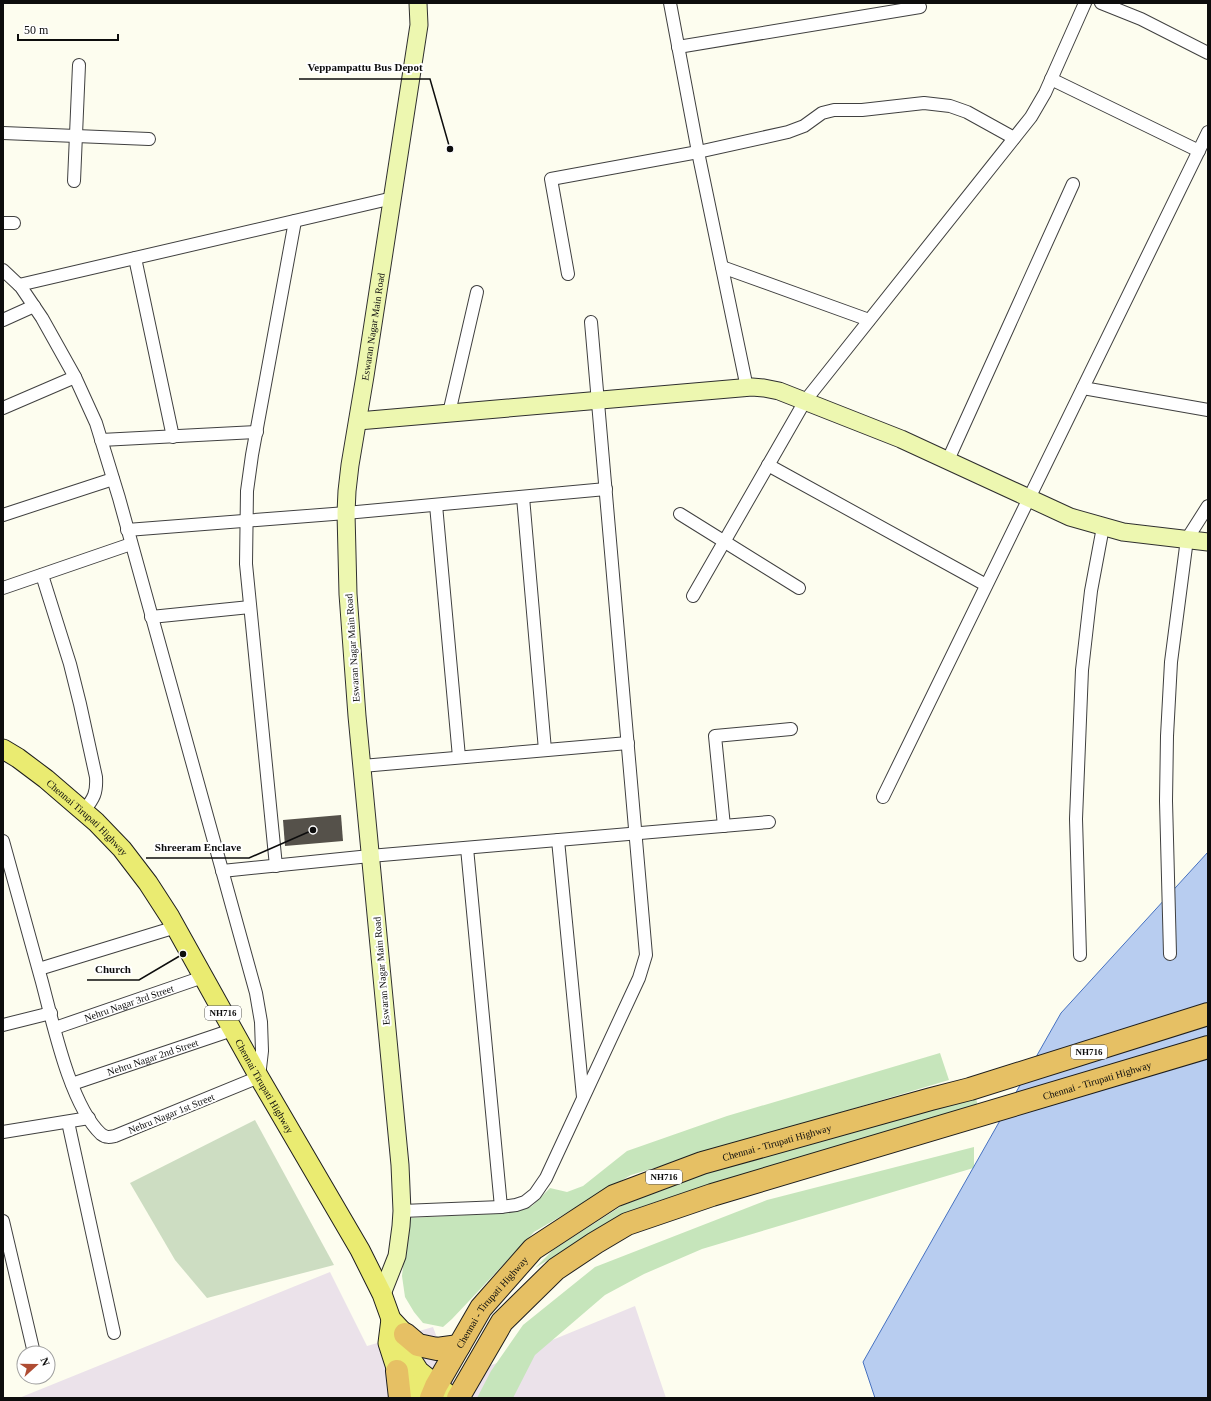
<svg xmlns="http://www.w3.org/2000/svg" width="1211" height="1401" font-family="Georgia,serif">
  <style>
    .industrial { fill: #ebe2ea }
    .green { fill: #c6e5bb }
    .cemetery { fill: #cdddc2 }
    .water { fill: #b8cdf0; stroke: #4671c0 }
    .building { fill: #55514a }
    .lines { fill: none; stroke-linecap: round; stroke-linejoin: round }
    .street-casing { stroke: #404040; stroke-width: 14 }
    .secondary-casing { stroke: #2f2f2f; stroke-width: 19 }
    .primary-casing { stroke: #1e1e1e; stroke-width: 21 }
    .highway-casing { stroke: #1e1e1e; stroke-width: 24 }
    .street { stroke: #fff; stroke-width: 12 }
    .secondary { stroke: #edf7b0; stroke-width: 17 }
    .primary { stroke: #eaeb71; stroke-width: 19 }
    .highway { stroke: #e6c064; stroke-width: 22 }
    .labels { text-anchor: middle; stroke-width: 4; stroke-linejoin: round; paint-order: stroke }
    .shield { fill: #fff; stroke: #565656; stroke-width: 1 }
    .shield-label { font-size: 9px; font-weight: bold; fill: #0d0d0d }
    .street-label { font-size: 10px; fill: #0d0d0d; stroke: #fff }
    .leader { fill: none; stroke: #0d0d0d; stroke-width: 1.5 }
    .callout-dot { fill: #0d0d0d; stroke: #fff; stroke-width: 1.5 }
    .callout-label { font-size: 11px; text-anchor: middle; font-weight: bold; fill: #0d0d0d; stroke: #fff; stroke-width: 4; stroke-linejoin: round; paint-order: stroke }
  </style>
  <rect width="100%" height="100%" fill="#fdfdef"/>
  <path class="industrial" d="M 330,1272 L 367,1346 L 433,1327 L 453,1381 L 635,1306 L 666,1398 L 19,1398 Z"/>
  <path class="green" d="M 940,1053 L 949,1080 L 631,1175 L 534,1232 L 452,1319 L 443,1327 L 423,1323 L 414,1312 L 405,1297 L 402,1276 L 408,1218 L 506,1213 L 521,1210 L 532,1206 L 550,1188 L 567,1192 L 583,1186 L 627,1151 L 727,1116 Z
    M 976,1098 L 978,1107 L 715,1182 L 626,1212 L 535,1268 L 553,1250 L 623,1205 L 712,1171 Z
    M 974,1147 L 974,1167 L 1017,1155 L 702,1249 L 644,1274 L 605,1295 L 535,1355 L 513,1398 L 477,1398 L 491,1371 L 523,1325 L 595,1267 L 767,1200 Z"/>
  <path class="cemetery" d="M 255,1120 L 334,1265 L 207,1298 L 175,1260 L 130,1183 Z"/>
  <path class="water" d="M 1208,852 L 1208,1398 L 875,1398 L 863,1362 L 1061,1013 Z"/>
  <path class="building" d="M 341,815 L 343,841 L 285,846 L 283,820 Z"/>
  <g class="lines">
    <g class="street-casing">
      <g id="street">
        <path d="M 670,3 L 698,152 L 747,388"/>
        <path d="M 1101,3 L 1141,19 L 1208,53"/>
        <path d="M 678,47 L 920,7"/>
        <path d="M 1051,79 L 1199,151"/>
        <path d="M 3,133 L 149,139"/>
        <path d="M 74,181 L 79,65"/>
        <path d="M 3,223 L 14,223"/>
        <path d="M 135,258 L 173,437"/>
        <path d="M 722,267 L 869,320"/>
        <path d="M 3,270 L 21,287 L 42,318 L 75,377 L 96,423 L 119,498 L 256,993 L 261,1022 L 262,1051 L 259,1077 L 115,1136 C 110,1137 106,1138 101,1134 C 70,1105 53,1023 42,982 C 29,935 16,888 3,841"/>
        <path d="M 568,274 L 551,179 L 698,152 L 788,132 L 804,126 L 822,113 L 834,110 L 862,110 L 924,103 L 950,106 L 967,112 L 1014,138"/>
        <path d="M 19,285 L 393,198"/>
        <path d="M 3,320 L 34,306"/>
        <path d="M 1083,388 L 1208,410"/>
        <path d="M 3,408 L 75,377"/>
        <path d="M 449,413 L 477,292"/>
        <path d="M 101,440 L 257,432"/>
        <path d="M 948,460 L 1073,184"/>
        <path d="M 768,465 L 986,585"/>
        <path d="M 523,497 L 545,750"/>
        <path d="M 436,505 L 459,757"/>
        <path d="M 680,514 L 799,588"/>
        <path d="M 3,515 L 113,479"/>
        <path d="M 127,530 L 346,513 L 606,489"/>
        <path d="M 42,575 L 70,664 L 80,704 L 96,777 C 97,793 94,798 84,811"/>
        <path d="M 3,588 L 131,544"/>
        <path d="M 693,596 L 805,401 L 1031,117 L 1045,93 L 1085,3"/>
        <path d="M 151,617 L 250,607"/>
        <path d="M 362,766 L 628,743"/>
        <path d="M 883,797 L 1208,132"/>
        <path d="M 724,826 L 715,736 L 791,729"/>
        <path d="M 558,840 L 583,1097"/>
        <path d="M 467,848 L 501,1207"/>
        <path d="M 276,866 L 246,564 L 247,491 L 252,455 L 295,221"/>
        <path d="M 222,871 L 370,856 L 769,822"/>
        <path d="M 1170,954 L 1166,801 L 1167,736 L 1171,662 L 1187,539 L 1208,506"/>
        <path d="M 1080,955 L 1076,819 L 1082,670 L 1091,591 L 1103,527"/>
        <path d="M 39,969 L 176,927"/>
        <path d="M 3,1025 L 51,1013"/>
        <path id="s1" d="M 55,1028 L 203,977"/>
        <path id="s2" d="M 72,1084 L 232,1030"/>
        <path d="M 68,1122 L 114,1333"/>
        <path d="M 3,1132 L 89,1118"/>
        <path d="M 402,1211 L 501,1207 L 516,1205 L 525,1202 L 535,1194 L 546,1178 L 639,978 L 646,955 L 591,322"/>
        <path d="M 3,1221 L 34,1353"/>
      </g>
    </g>
    <g class="secondary-casing">
      <g id="secondary">
        <path d="M 358,421 L 752,387 L 764,388 L 779,391 L 901,439 L 1070,517 L 1123,532 L 1208,542"/>
        <path id="s3" d="M 382,1294 L 397,1256 L 401,1226 L 402,1211 L 400,1165 L 357,716 L 348,594 L 346,513 L 347,491 L 350,465 L 365,376 L 419,25 L 418,3"/>
      </g>
    </g>
    <g class="primary-casing">
      <g id="primary">
        <path id="s4" d="M 3,749 L 18,758 L 46,779 L 96,822 L 122,849 L 148,883 L 170,917 L 259,1077 L 360,1250 L 382,1294 L 391,1319 L 405,1334 L 410,1357 L 419,1371 L 453,1398"/>
        <path d="M 391,1319 L 388,1343 L 397,1371 L 407,1382 L 424,1398"/>
      </g>
    </g>
    <g class="highway-casing">
      <g id="highway">
        <path d="M 405,1334 L 418,1345 L 437,1349 L 459,1346"/>
        <path d="M 397,1371 L 400,1398"/>
        <path id="s5" d="M 431,1398 L 436,1386 L 481,1308 L 533,1249 L 614,1196 L 702,1163 L 931,1099 L 970,1089 L 1208,1014"/>
        <path id="s6" d="M 458,1398 L 502,1322 L 556,1269 L 595,1243 L 627,1224 L 712,1195 L 1208,1047"/>
      </g>
    </g>
    <use href="#street" class="street"/>
    <use href="#secondary" class="secondary"/>
    <use href="#primary" class="primary"/>
    <use href="#highway" class="highway"/>
  </g>
  <g class="labels">
    <g class="shield">
      <rect x="205" y="1006" width="36" height="14" rx="3"/>
      <rect x="1071" y="1045" width="36" height="14" rx="3"/>
      <rect x="646" y="1170" width="36" height="14" rx="3"/>
    </g>
    <g class="shield-label">
      <text x="223" y="1016">NH716</text>
      <text x="1089" y="1055">NH716</text>
      <text x="664" y="1180">NH716</text>
    </g>
    <g class="street-label">
      <text dy="4" stroke="none"><textPath href="#s3" startOffset="975">Eswaran Nagar Main Road</textPath></text>
      <text transform="translate(352 648) rotate(-94)" y="4">Eswaran Nagar Main Road</text>
      <text dy="4" stroke="none"><textPath href="#s4" startOffset="109">Chennai Tirupati Highway</textPath></text>
      <text transform="translate(381 971) rotate(-95)" y="4">Eswaran Nagar Main Road</text>
      <text dy="4" stroke="none"><textPath href="#s1" startOffset="78">Nehru Nagar 3rd Street</textPath></text>
      <text dy="4" stroke="none"><textPath href="#s2" startOffset="85">Nehru Nagar 2nd Street</textPath></text>
      <text dy="4" stroke="none"><textPath href="#s6" startOffset="739">Chennai - Tirupati Highway</textPath></text>
      <text dy="4" stroke="none"><textPath href="#s4" startOffset="433">Chennai Tirupati Highway</textPath></text>
      <text transform="translate(171 1113) rotate(-22)" y="4">Nehru Nagar 1st Street</text>
      <text dy="4" stroke="none"><textPath href="#s5" startOffset="450">Chennai - Tirupati Highway</textPath></text>
      <text dy="4" stroke="none"><textPath href="#s5" startOffset="114">Chennai - Tirupati Highway</textPath></text>
    </g>
  </g>
  <path class="leader" d="M450 149L430 79H299M313 830L249 858H146M183 954L139 980H87"/>
  <g class="callout-dot">
    <circle cx="450" cy="149" r="4"/>
    <circle cx="313" cy="830" r="4"/>
    <circle cx="183" cy="954" r="4"/>
  </g>
  <g class="callout-label">
    <text x="365" y="71">Veppampattu Bus Depot</text>
    <text x="198" y="851">Shreeram Enclave</text>
    <text x="113" y="973">Church</text>
  </g>
  <rect width="1211" height="1401" fill="none" stroke="#0d0d0d" stroke-width="8"/>
  <g transform="translate(36 1365) rotate(69)"><circle r="19" fill="#ffffff" stroke="#9e9e9e"/>
  <path d="M0-3L7 15L0 10L-7 15Z" fill="#af4c33"/>
  <text y="-6" font-size="11" font-weight="bold" text-anchor="middle" fill="#0d0d0d">N</text>
  </g>
  <path d="M18 34v6h100v-6" fill="none" stroke="#0d0d0d" stroke-width="2"/>
  <text x="24" y="34" font-size="12" fill="#0d0d0d" stroke="#ffffff" stroke-width="3" paint-order="stroke">50 m</text>
</svg>
